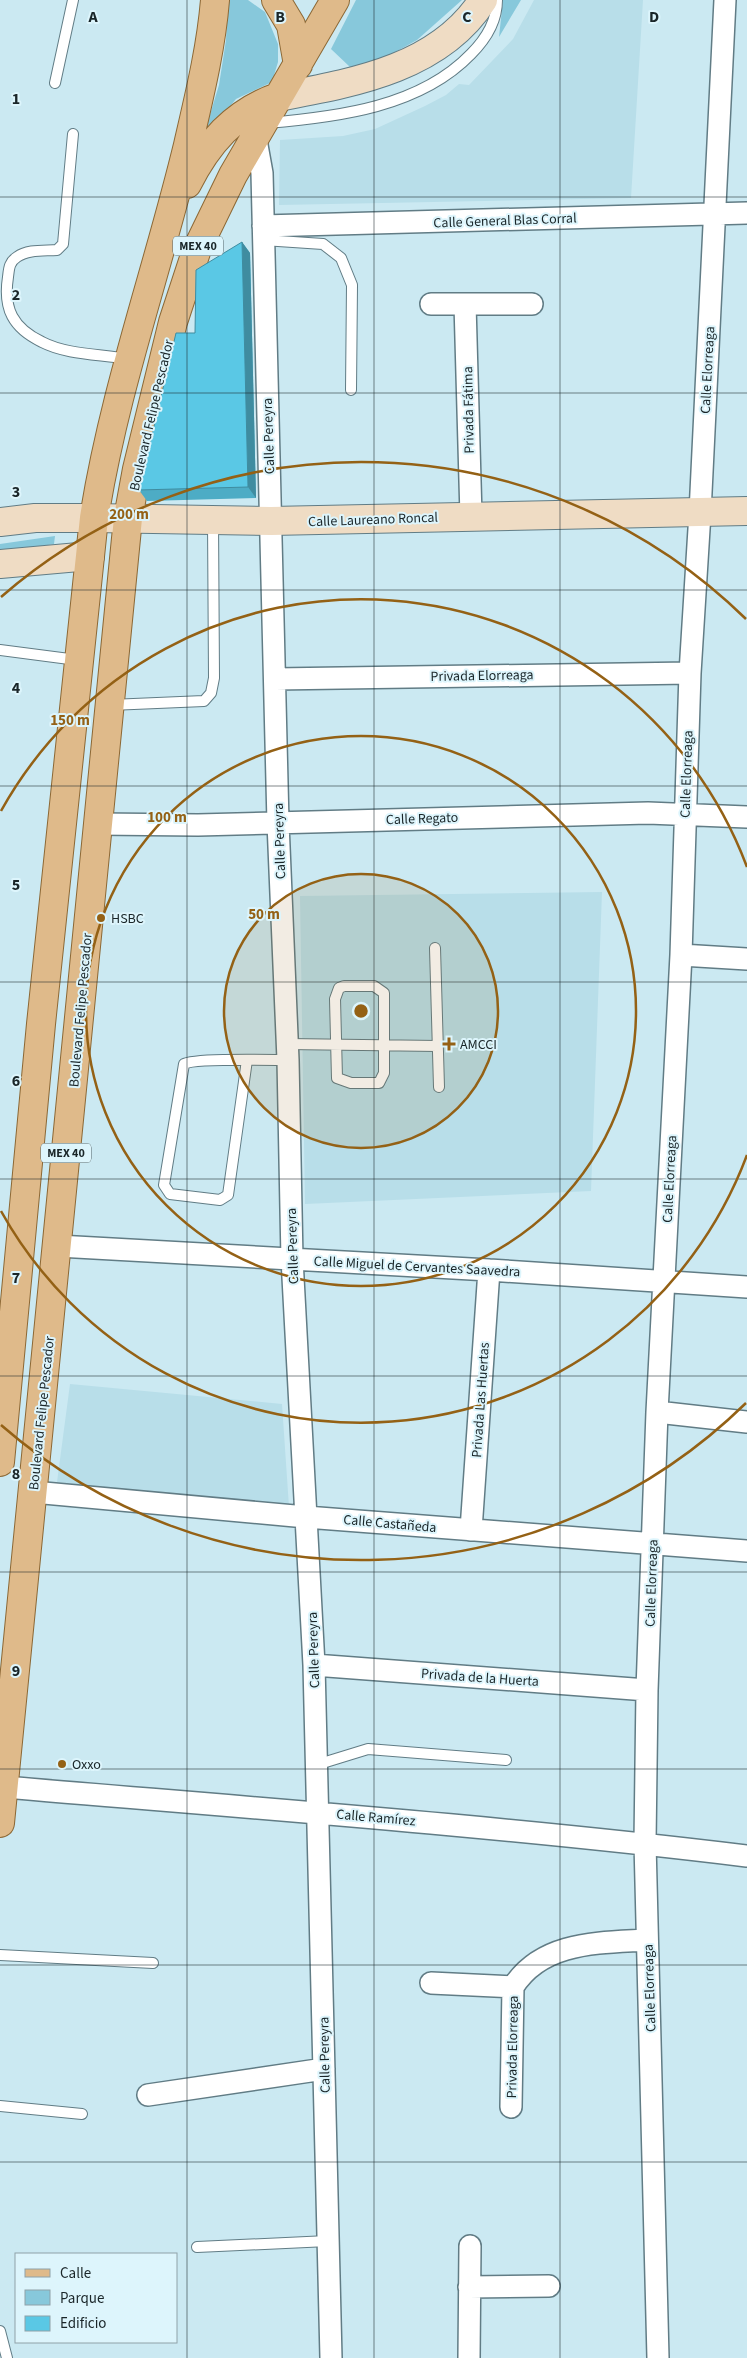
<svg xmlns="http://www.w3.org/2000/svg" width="747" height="2358" font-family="'Source Sans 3',sans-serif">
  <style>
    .built { fill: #b8dee9 }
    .green { fill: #87c8db }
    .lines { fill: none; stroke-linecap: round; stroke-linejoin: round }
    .lane-casing { stroke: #617c85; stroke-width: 12 }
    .street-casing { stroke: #617c85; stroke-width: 24 }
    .secondary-casing { stroke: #617c85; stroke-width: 30 }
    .primary-casing { stroke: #8c6835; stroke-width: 30 }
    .lane { stroke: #fff; stroke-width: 10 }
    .street { stroke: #fff; stroke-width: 21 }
    .secondary { stroke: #efdcc4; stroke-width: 28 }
    .primary { stroke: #dfba8a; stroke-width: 28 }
    .wall { fill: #4dacc5 }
    .shaded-wall { fill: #3f8ca0 }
    .building { fill: #5ac8e5; stroke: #3f8ca0 }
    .grid { fill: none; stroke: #1a2629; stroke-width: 1; stroke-opacity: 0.55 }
    .ring { fill: none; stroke: #946115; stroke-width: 2.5 }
    .poi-dot { fill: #946115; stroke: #ddf5fc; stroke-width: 2 }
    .labels { text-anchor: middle; stroke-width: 4; stroke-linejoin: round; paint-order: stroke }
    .shield { fill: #ddf5fc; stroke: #546468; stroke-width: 1 }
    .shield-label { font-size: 12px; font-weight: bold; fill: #1a2629 }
    .street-label { font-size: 14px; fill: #1a2629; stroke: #ddf5fc }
    .poi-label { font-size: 14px; fill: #1a2629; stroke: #ddf5fc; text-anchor: start }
    .grid-label { font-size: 16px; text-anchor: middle; font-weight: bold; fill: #1a2629; stroke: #ddf5fc; stroke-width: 4; stroke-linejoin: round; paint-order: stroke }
    .centre { fill: #946115; stroke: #ddf5fc; stroke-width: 2.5 }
    .ring-label { font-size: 15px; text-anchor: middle; font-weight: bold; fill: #946115; stroke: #ddf5fc; stroke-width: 4; stroke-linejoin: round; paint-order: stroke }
  </style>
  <rect width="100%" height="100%" fill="#cbe9f2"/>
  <path class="built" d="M 534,0 L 643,0 L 631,198 L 279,205 L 280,140 L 343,136 L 375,129 L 425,106 L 446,95 L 459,84 L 469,85 L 513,39 Z
    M 602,892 L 591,1191 L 305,1204 L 300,896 Z
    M 70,1384 L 282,1404 L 289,1507 L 57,1482 Z"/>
  <path class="green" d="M 228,0 L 248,0 L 265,12 L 278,44 L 278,62 L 272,82 L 236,99 L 202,141 L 219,85 L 226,40 Z
    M 356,0 L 462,0 L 417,40 L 381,60 L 350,67 L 331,49 Z
    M 503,0 L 521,0 L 499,37 Z
    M 55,536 L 54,544 L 0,553 L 0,544 Z"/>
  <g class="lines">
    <g class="lane-casing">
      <path id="lane" d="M 55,83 L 73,0
        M 267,123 C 338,117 420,107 471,54 C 486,39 497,21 497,0
        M 73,134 L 63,244 L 57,250 C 44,251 28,249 17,257 C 9,262 9,269 8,277 C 3,309 13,328 42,342 C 67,355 101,354 128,359
        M 263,240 L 323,244 L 341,258 L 352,285 L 351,390
        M 0,650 L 77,660
        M 110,705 L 204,701 L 211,693 L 214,678 L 213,520
        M 435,948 L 439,1087
        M 344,986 L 374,986 L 384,993 L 384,1073 L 379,1083 L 351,1083 L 337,1078 L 335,999 L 339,988 Z
        M 287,1044 L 438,1046
        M 247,1060 L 228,1195 L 220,1200 L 170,1194 L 164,1185 L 184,1064 C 193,1058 272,1060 288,1060
        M 316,1765 L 368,1749 L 506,1760
        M 0,1955 L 153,1963
        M 0,2106 L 82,2114
        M 197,2247 L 328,2241
        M 0,2331 L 7,2358"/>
    </g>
    <g class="street-casing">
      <path id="street" d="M 255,134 L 262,173 L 278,823 L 288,1060 L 292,1259 L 314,1665 L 331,2358
        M 263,226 L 747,213
        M 431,304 L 532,304
        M 465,304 L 471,516
        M 275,679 L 690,673
        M 97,824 L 198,825 L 648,813 L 747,817
        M 681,955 L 747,959
        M 58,1246 L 489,1270 L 747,1287
        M 657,1412 L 747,1422
        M 33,1492 L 306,1517 L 747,1551
        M 471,1530 L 489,1270
        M 314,1665 L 647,1690
        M 4,1787 C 252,1808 500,1826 747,1856
        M 431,1983 L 513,1987
        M 148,2095 L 324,2069
        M 511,2107 L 513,1987 C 542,1941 599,1943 647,1940
        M 469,2287 L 549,2286
        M 469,2358 L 470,2246
        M 658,2358 L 645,1843 L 647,1690 L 657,1412 L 681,955 L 690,673 L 700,513 L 725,0"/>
    </g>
    <g class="secondary-casing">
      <path id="secondary" d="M 278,97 C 352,83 439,69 483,0
        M 0,522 L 35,518 L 94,518 L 271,521 L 747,511
        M 0,564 L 90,556"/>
    </g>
    <g class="primary-casing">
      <path id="primary" d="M 276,0 L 291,25 L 298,65
        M 187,184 C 207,144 234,112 278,97
        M 0,1462 L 41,1024 L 94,518 C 114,391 158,269 188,145 C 199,97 211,49 215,0
        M 0,1823 L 128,518 L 137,469 L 173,322 L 197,249 L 233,175 L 335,0"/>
    </g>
    <use href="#lane" class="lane"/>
    <use href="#street" class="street"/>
    <use href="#secondary" class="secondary"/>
    <use href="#primary" class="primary"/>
  </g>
  <path class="wall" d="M 242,242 L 250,253 L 256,498 L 147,501 L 139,490 L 195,333 Z"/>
  <path class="shaded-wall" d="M 242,242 L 250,253 L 256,498 L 248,487 Z"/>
  <path class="building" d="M 242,242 L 248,487 L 139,490 L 176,333 L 195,333 L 196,270 Z"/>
  <path class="grid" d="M 187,0 L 187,2358M 374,0 L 374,2358M 560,0 L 560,2358M 0,197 L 747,197M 0,393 L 747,393M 0,590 L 747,590M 0,786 L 747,786M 0,982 L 747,982M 0,1179 L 747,1179M 0,1376 L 747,1376M 0,1572 L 747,1572M 0,1769 L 747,1769M 0,1965 L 747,1965M 0,2162 L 747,2162"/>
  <circle cx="361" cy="1011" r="137" fill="#946115" fill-opacity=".12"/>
  <g class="ring">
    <circle cx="361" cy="1011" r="137"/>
    <circle cx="361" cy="1011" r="275"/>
    <path d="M747 1155A412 412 0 0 1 1 1211M1 811A412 412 0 0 1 747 867"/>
    <path d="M746 1403A549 549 0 0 1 1 1425M1 597A549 549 0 0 1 746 619"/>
  </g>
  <g class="poi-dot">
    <circle cx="101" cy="918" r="5"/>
    <path d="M446.5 1036.5h5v5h5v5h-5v5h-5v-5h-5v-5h5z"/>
    <circle cx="62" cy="1764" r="5"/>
  </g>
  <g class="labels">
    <g class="shield">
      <rect x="173" y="236.5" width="50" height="19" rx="4"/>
      <rect x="41" y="1143.5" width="50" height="19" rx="4"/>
    </g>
    <g class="shield-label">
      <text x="198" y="250">MEX 40</text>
      <text x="66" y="1157">MEX 40</text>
    </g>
    <g class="street-label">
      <text transform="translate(505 220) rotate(-2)" y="5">Calle General Blas Corral</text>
      <text transform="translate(707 370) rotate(-87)" y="5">Calle Elorreaga</text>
      <text transform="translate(468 410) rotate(-91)" y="5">Privada Fátima</text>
      <text transform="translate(151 415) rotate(-77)" y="5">Boulevard Felipe Pescador</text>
      <text transform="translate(268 436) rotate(-92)" y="5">Calle Pereyra</text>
      <text transform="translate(373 519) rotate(-2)" y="5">Calle Laureano Roncal</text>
      <text transform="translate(482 675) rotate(-1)" y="5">Privada Elorreaga</text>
      <text transform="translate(686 774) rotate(-88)" y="5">Calle Elorreaga</text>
      <text transform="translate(422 818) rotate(-2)" y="5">Calle Regato</text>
      <text transform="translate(279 841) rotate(-92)" y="5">Calle Pereyra</text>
      <text transform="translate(80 1010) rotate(-85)" y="5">Boulevard Felipe Pescador</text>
      <text transform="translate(669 1179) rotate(-87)" y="5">Calle Elorreaga</text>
      <text transform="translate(292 1246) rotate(-92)" y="5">Calle Pereyra</text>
      <text transform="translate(417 1266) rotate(3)" y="5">Calle Miguel de Cervantes Saavedra</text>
      <text transform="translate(480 1400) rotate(-86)" y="5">Privada Las Huertas</text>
      <text transform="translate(41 1413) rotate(-84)" y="5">Boulevard Felipe Pescador</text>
      <text transform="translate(390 1523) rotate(5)" y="5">Calle Castañeda</text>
      <text transform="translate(651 1583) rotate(-88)" y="5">Calle Elorreaga</text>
      <text transform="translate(313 1650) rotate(-92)" y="5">Calle Pereyra</text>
      <text transform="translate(480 1677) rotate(4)" y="5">Privada de la Huerta</text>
      <text transform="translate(376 1817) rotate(5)" y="5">Calle Ramírez</text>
      <text transform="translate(649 1988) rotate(-92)" y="5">Calle Elorreaga</text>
      <text transform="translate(512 2047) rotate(-89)" y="5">Privada Elorreaga</text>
      <text transform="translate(324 2055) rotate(-91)" y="5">Calle Pereyra</text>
    </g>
    <g class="poi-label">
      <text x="111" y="923">HSBC</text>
      <text x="460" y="1049">AMCCI</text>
      <text x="72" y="1769">Oxxo</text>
    </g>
  </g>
  <g class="grid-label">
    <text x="93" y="22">A</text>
    <text x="280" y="22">B</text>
    <text x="467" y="22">C</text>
    <text x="654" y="22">D</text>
    <text x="16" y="104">1</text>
    <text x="16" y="300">2</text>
    <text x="16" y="497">3</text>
    <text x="16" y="693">4</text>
    <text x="16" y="890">5</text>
    <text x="16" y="1086">6</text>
    <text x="16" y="1283">7</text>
    <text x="16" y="1479">8</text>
    <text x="16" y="1676">9</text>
  </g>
  <circle cx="361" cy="1011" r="8" class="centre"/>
  <g class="ring-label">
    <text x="129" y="519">200 m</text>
    <text x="70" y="725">150 m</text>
    <text x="167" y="822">100 m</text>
    <text x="264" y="919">50 m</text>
  </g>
  <rect x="15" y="2253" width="162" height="90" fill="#ddf5fc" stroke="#8fa2a8"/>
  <rect x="25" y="2269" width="25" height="8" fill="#dfba8a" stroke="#8fa2a8"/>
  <text x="60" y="2278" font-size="15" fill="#1a2629">Calle</text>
  <rect x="25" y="2290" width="25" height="15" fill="#87c8db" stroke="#8fa2a8"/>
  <text x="60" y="2303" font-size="15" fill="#1a2629">Parque</text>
  <rect x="25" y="2316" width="25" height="15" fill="#5ac8e5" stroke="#8fa2a8"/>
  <text x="60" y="2328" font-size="15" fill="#1a2629">Edificio</text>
</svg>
